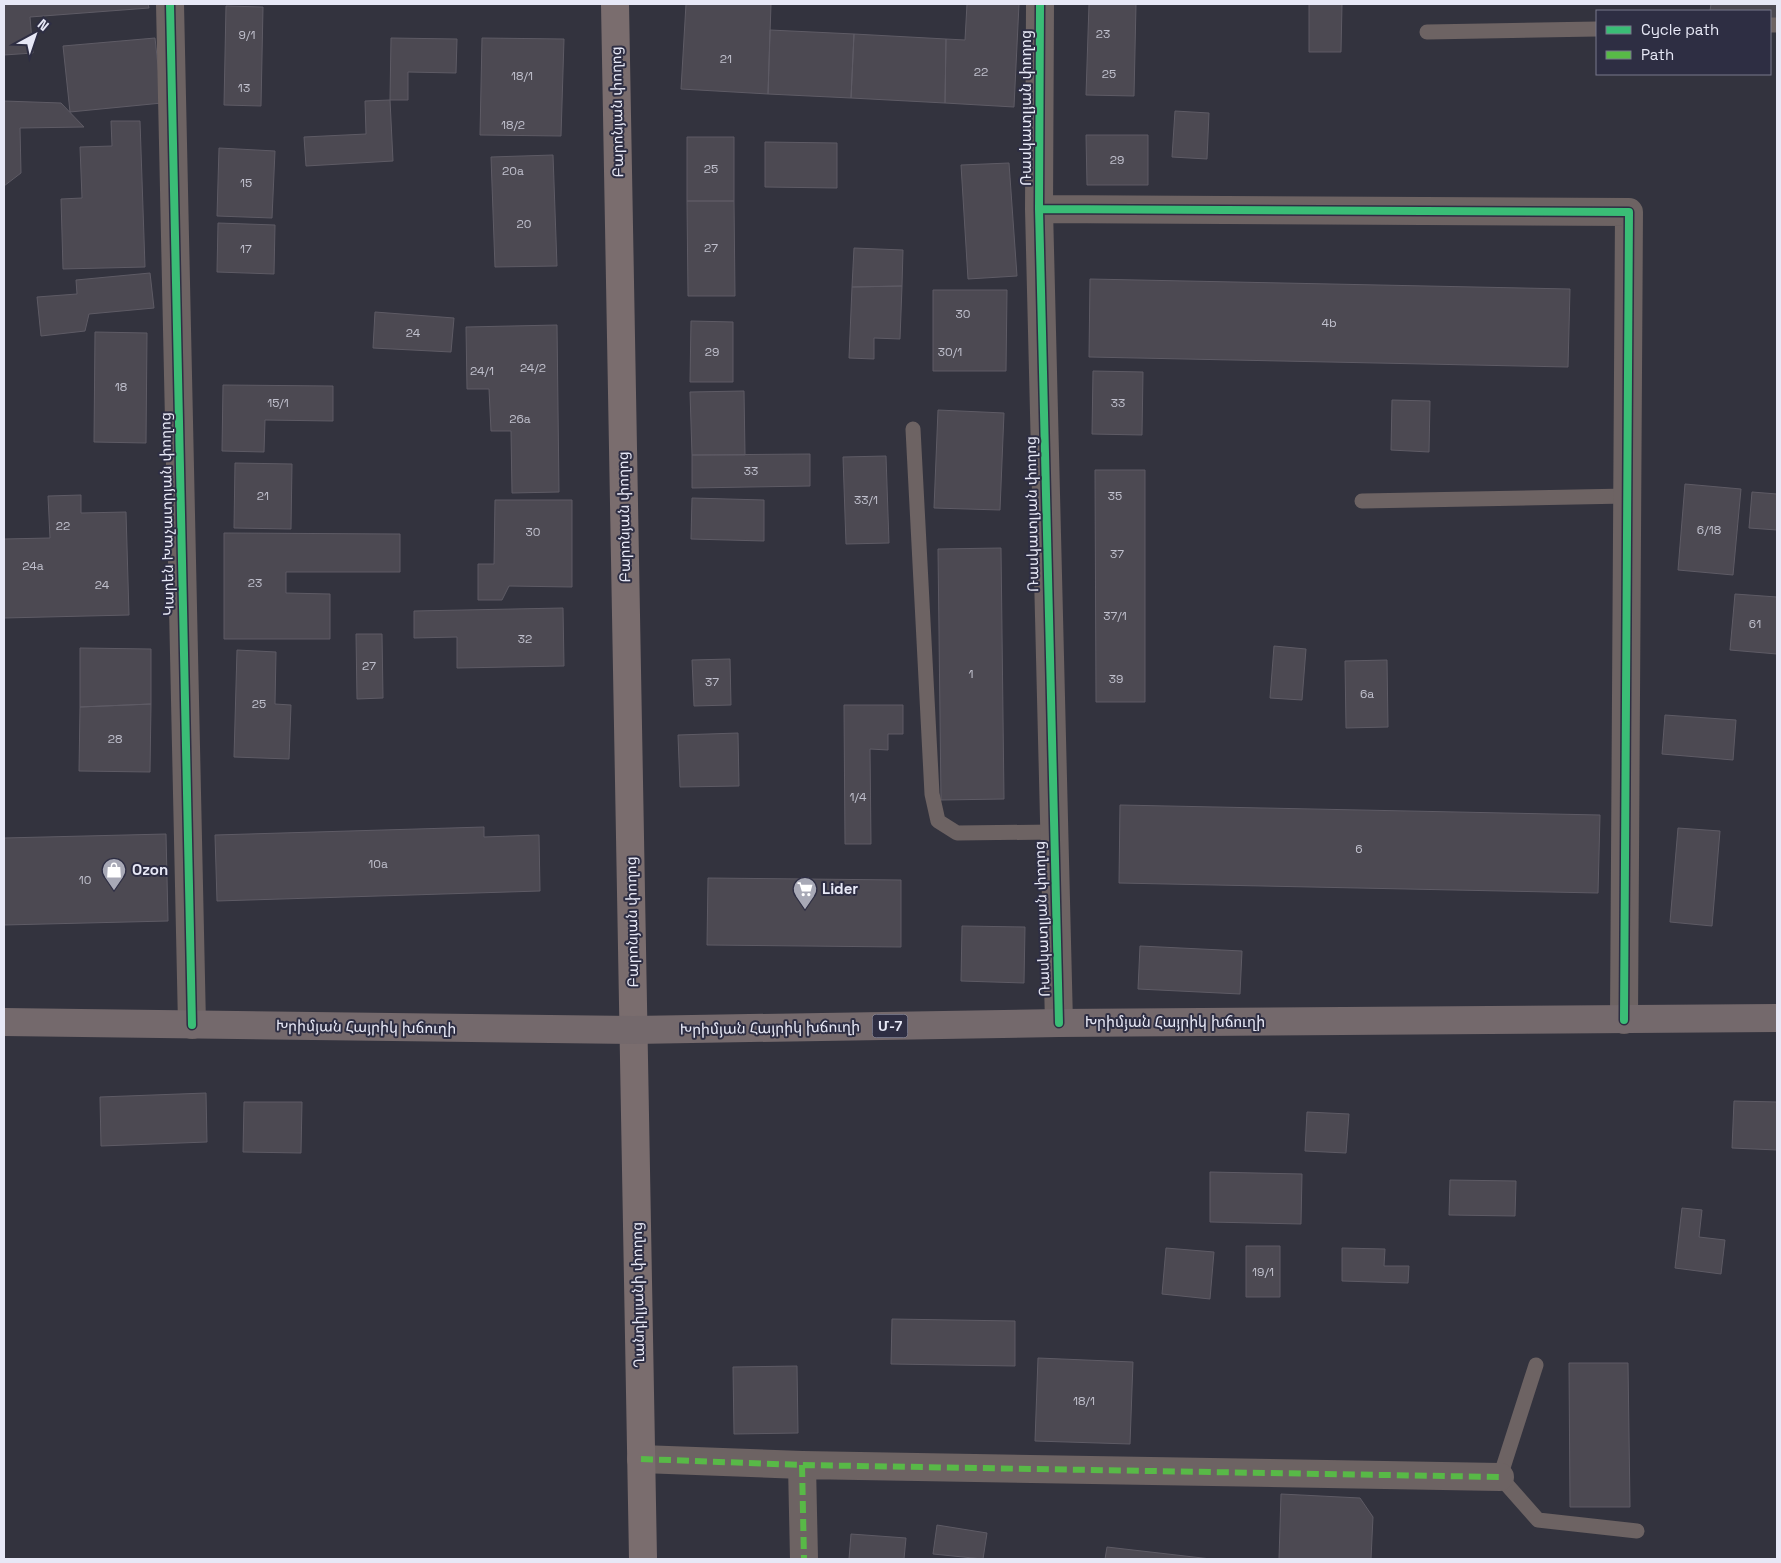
<svg xmlns="http://www.w3.org/2000/svg" width="1781" height="1563" font-family="'Space Grotesk','Noto Sans Armenian',sans-serif">
  <style>
    .building { fill: #4c4952; stroke: #5e5b65 }
    .lines { fill: none; stroke-linecap: round; stroke-linejoin: round }
    .lane { stroke: #6d6363; stroke-width: 15 }
    .street { stroke: #6d6363; stroke-width: 28 }
    .secondary { stroke: #7a6d6e; stroke-width: 28 }
    .highway { stroke: #74696c; stroke-width: 28 }
    .quiet { stroke: #58b947; stroke-width: 6; stroke-dasharray: 12 6; stroke-linecap: butt }
    .cycleway-casing { stroke: #2e2e43; stroke-width: 11 }
    .cycleway { stroke: #3abd76; stroke-width: 8 }
    .labels { text-anchor: middle; stroke-width: 4; stroke-linejoin: round; paint-order: stroke }
    .number-label { font-size: 12px; fill: #c0c0cd }
    .shield { fill: #2e2e43; stroke: #b0b0c0; stroke-width: 1 }
    .shield-label { font-size: 14px; font-weight: bold; fill: #e7e8f6 }
    .street-label { font-size: 15px; fill: #e7e8f6; stroke: #2e2e43 }
    .poi-label { font-size: 15px; font-weight: bold; fill: #e7e8f6; stroke: #2e2e43; text-anchor: start }
  </style>
  <rect width="100%" height="100%" fill="#33333e"/>
  <path class="building" d="M 4,4 L 148,4 L 149,8 L 30,17 L 33,53 L 4,55 Z
    M 686,4 L 771,4 L 768,94 L 681,89 Z
    M 967,4 L 1019,4 L 1014,107 L 945,103 L 946,39 L 965,40 Z
    M 1089,4 L 1136,4 L 1134,96 L 1086,95 Z
    M 1309,4 L 1342,4 L 1341,52 L 1309,52 Z
    M 1711,4 L 1777,4 L 1777,22 L 1770,22 L 1770,11 L 1710,11 Z
    M 226,6 L 263,7 L 261,106 L 224,105 Z
    M 770,30 L 854,34 L 851,98 L 768,94 Z
    M 854,34 L 946,39 L 945,103 L 851,98 Z
    M 155,38 L 162,103 L 70,112 L 63,46 Z
    M 391,38 L 457,39 L 456,73 L 408,72 L 408,100 L 390,100 Z
    M 482,38 L 564,39 L 561,136 L 480,135 Z
    M 390,100 L 393,161 L 306,166 L 304,137 L 366,134 L 365,101 Z
    M 4,101 L 61,103 L 84,127 L 20,128 L 21,173 L 4,186 Z
    M 1175,111 L 1209,113 L 1207,159 L 1172,157 Z
    M 111,121 L 140,121 L 145,267 L 63,269 L 61,199 L 82,198 L 80,147 L 112,146 Z
    M 1086,135 L 1148,135 L 1148,185 L 1087,185 Z
    M 687,137 L 734,137 L 734,201 L 687,201 Z
    M 765,142 L 837,143 L 837,188 L 765,187 Z
    M 219,148 L 275,151 L 272,218 L 217,216 Z
    M 553,155 L 557,266 L 495,267 L 491,157 Z
    M 1009,163 L 1017,276 L 968,279 L 961,165 Z
    M 687,201 L 734,201 L 735,296 L 688,296 Z
    M 218,223 L 275,225 L 274,274 L 217,272 Z
    M 854,248 L 903,250 L 902,286 L 852,287 Z
    M 150,273 L 154,308 L 89,314 L 85,331 L 41,336 L 37,297 L 77,294 L 76,280 Z
    M 1090,279 L 1570,289 L 1568,367 L 1089,357 Z
    M 902,286 L 900,339 L 874,338 L 874,359 L 849,358 L 852,287 Z
    M 933,290 L 1007,290 L 1006,371 L 933,371 Z
    M 375,312 L 454,318 L 451,352 L 373,348 Z
    M 691,321 L 733,322 L 733,382 L 690,382 Z
    M 557,325 L 559,492 L 512,493 L 511,431 L 491,431 L 489,389 L 467,389 L 466,327 Z
    M 95,332 L 147,333 L 146,443 L 94,442 Z
    M 1093,371 L 1143,372 L 1142,435 L 1092,434 Z
    M 223,385 L 333,386 L 333,421 L 265,420 L 264,452 L 222,451 Z
    M 744,391 L 745,455 L 692,455 L 690,392 Z
    M 1392,400 L 1430,401 L 1429,452 L 1391,450 Z
    M 938,410 L 1004,413 L 1000,510 L 934,508 Z
    M 810,454 L 810,486 L 692,488 L 692,455 Z
    M 886,456 L 889,543 L 846,544 L 843,457 Z
    M 235,463 L 292,464 L 291,529 L 234,528 Z
    M 1095,470 L 1145,470 L 1145,702 L 1096,702 Z
    M 1685,484 L 1741,489 L 1733,575 L 1678,570 Z
    M 1752,492 L 1777,494 L 1777,530 L 1749,528 Z
    M 81,495 L 81,513 L 126,512 L 129,615 L 4,618 L 4,539 L 50,538 L 48,496 Z
    M 692,498 L 764,500 L 764,541 L 691,539 Z
    M 495,500 L 572,500 L 572,587 L 509,586 L 502,600 L 478,600 L 478,564 L 494,564 Z
    M 224,533 L 400,534 L 400,572 L 286,572 L 286,593 L 330,594 L 330,639 L 224,639 Z
    M 1001,548 L 1004,799 L 941,800 L 938,549 Z
    M 1735,594 L 1777,597 L 1777,654 L 1730,650 Z
    M 563,608 L 564,666 L 457,668 L 457,637 L 414,638 L 414,611 Z
    M 356,634 L 382,634 L 383,698 L 357,699 Z
    M 1274,646 L 1306,649 L 1302,700 L 1270,698 Z
    M 80,648 L 151,649 L 151,704 L 80,707 Z
    M 237,650 L 276,652 L 275,704 L 291,705 L 289,759 L 234,757 Z
    M 730,659 L 731,705 L 694,706 L 692,660 Z
    M 1387,660 L 1388,727 L 1346,728 L 1345,661 Z
    M 151,704 L 150,772 L 79,771 L 80,707 Z
    M 844,705 L 903,705 L 903,734 L 888,734 L 888,750 L 870,749 L 871,844 L 845,844 Z
    M 1665,715 L 1736,720 L 1733,760 L 1662,754 Z
    M 738,733 L 739,786 L 680,787 L 678,735 Z
    M 1120,805 L 1600,815 L 1598,893 L 1119,883 Z
    M 484,827 L 484,837 L 539,835 L 540,891 L 217,901 L 215,835 Z
    M 1678,828 L 1720,831 L 1712,926 L 1670,922 Z
    M 166,834 L 168,921 L 4,925 L 4,838 Z
    M 708,878 L 901,880 L 901,947 L 707,945 Z
    M 962,926 L 1025,927 L 1024,983 L 961,981 Z
    M 1140,946 L 1242,951 L 1240,994 L 1138,989 Z
    M 206,1093 L 207,1142 L 101,1146 L 100,1097 Z
    M 1734,1101 L 1777,1102 L 1777,1150 L 1732,1148 Z
    M 244,1102 L 302,1102 L 301,1153 L 243,1152 Z
    M 1307,1112 L 1349,1114 L 1346,1153 L 1305,1151 Z
    M 1210,1172 L 1302,1174 L 1301,1224 L 1210,1222 Z
    M 1450,1180 L 1516,1181 L 1515,1216 L 1449,1215 Z
    M 1682,1208 L 1702,1210 L 1699,1237 L 1725,1240 L 1721,1274 L 1675,1268 Z
    M 1246,1246 L 1280,1246 L 1280,1297 L 1246,1297 Z
    M 1166,1248 L 1214,1252 L 1210,1299 L 1162,1294 Z
    M 1342,1248 L 1385,1249 L 1384,1266 L 1409,1266 L 1408,1283 L 1342,1281 Z
    M 892,1319 L 1015,1321 L 1015,1366 L 891,1364 Z
    M 1038,1358 L 1133,1362 L 1130,1444 L 1035,1441 Z
    M 1569,1363 L 1628,1363 L 1630,1507 L 1570,1507 Z
    M 797,1366 L 798,1433 L 734,1434 L 733,1367 Z
    M 1281,1494 L 1360,1498 L 1373,1517 L 1371,1559 L 1279,1559 Z
    M 937,1525 L 987,1533 L 983,1559 L 933,1554 Z
    M 851,1534 L 906,1538 L 904,1559 L 849,1559 Z
    M 1107,1547 L 1211,1559 L 1105,1559 Z"/>
  <g class="lines">
    <path class="lane" d="M 1770,25 L 1777,25
      M 1427,32 L 1597,29
      M 913,429 L 932,794 L 938,821 L 957,833 L 1053,832
      M 1362,501 L 1627,496
      M 1536,1365 L 1500,1477 L 1538,1520 L 1637,1531"/>
    <path class="street" d="M 170,4 L 192,1025
      M 1040,4 L 1039,209 L 1059,1023
      M 1039,209 L 1629,212 L 1624,1020
      M 641,1459 L 802,1465 L 1500,1477
      M 802,1465 L 804,1559"/>
    <path class="secondary" d="M 615,4 L 643,1559"/>
    <path class="highway" d="M 4,1022 L 634,1030 L 1059,1023 L 1777,1018"/>
    <path class="quiet" d="M 641,1459 L 802,1465 L 1500,1477
      M 802,1465 L 804,1559"/>
    <g class="cycleway-casing">
      <path id="cycleway" d="M 170,4 L 192,1025
        M 1040,4 L 1039,209 L 1059,1023
        M 1039,209 L 1629,212 L 1624,1020"/>
    </g>
    <use href="#cycleway" class="cycleway"/>
  </g>
  <defs>
    <g id="shop-pin" transform="scale(1.25)"><path d="M0 17L-7.5 6A9.5 9.5 0 1 1 7.5 6Z" fill="#a8a9b6" stroke="#2e2e43"/><path d="M-5-2.5h2.3a2.7 3.5 0 0 1 5.4 0H5L5.5 6h-11ZM-1.5-2.5h3a1.5 2.3 0 0 0-3 0Z" fill="#fff"/></g>
    <g id="supermarket-pin" transform="scale(1.25)"><path d="M0 17L-7.5 6A9.5 9.5 0 1 1 7.5 6Z" fill="#a8a9b6" stroke="#2e2e43"/><path d="M-6-5.5h2.5l.6 2H6L4.5 2H-2.5L-4.4-4H-6ZM-1.5 3.2a1.3 1.3 0 1 0 .1 0ZM3 3.2a1.3 1.3 0 1 0 .1 0Z" fill="#fff"/></g>
  </defs>
  <g fill-rule="evenodd">
    <use href="#shop-pin" x="114" y="870"/>
    <use href="#supermarket-pin" x="805" y="889"/>
  </g>
  <g class="labels">
    <g class="number-label">
      <text x="1103" y="38">23</text>
      <text x="247" y="39">9/1</text>
      <text x="726" y="63">21</text>
      <text x="981" y="76">22</text>
      <text x="1109" y="78">25</text>
      <text x="522" y="80">18/1</text>
      <text x="244" y="92">13</text>
      <text x="513" y="129">18/2</text>
      <text x="1117" y="164">29</text>
      <text x="711" y="173">25</text>
      <text x="513" y="175">20a</text>
      <text x="246" y="187">15</text>
      <text x="524" y="228">20</text>
      <text x="711" y="252">27</text>
      <text x="246" y="253">17</text>
      <text x="963" y="318">30</text>
      <text x="1329" y="327">4b</text>
      <text x="413" y="337">24</text>
      <text x="712" y="356">29</text>
      <text x="950" y="356">30/1</text>
      <text x="533" y="372">24/2</text>
      <text x="482" y="375">24/1</text>
      <text x="121" y="391">18</text>
      <text x="278" y="407">15/1</text>
      <text x="1118" y="407">33</text>
      <text x="520" y="423">26a</text>
      <text x="751" y="475">33</text>
      <text x="263" y="500">21</text>
      <text x="1115" y="500">35</text>
      <text x="866" y="504">33/1</text>
      <text x="63" y="530">22</text>
      <text x="1709" y="534">6/18</text>
      <text x="533" y="536">30</text>
      <text x="1117" y="558">37</text>
      <text x="33" y="570">24a</text>
      <text x="255" y="587">23</text>
      <text x="102" y="589">24</text>
      <text x="1115" y="620">37/1</text>
      <text x="1755" y="628">61</text>
      <text x="525" y="643">32</text>
      <text x="369" y="670">27</text>
      <text x="971" y="678">1</text>
      <text x="1116" y="683">39</text>
      <text x="712" y="686">37</text>
      <text x="1367" y="698">6a</text>
      <text x="259" y="708">25</text>
      <text x="115" y="743">28</text>
      <text x="858" y="801">1/4</text>
      <text x="1359" y="853">6</text>
      <text x="378" y="868">10a</text>
      <text x="85" y="884">10</text>
      <text x="1263" y="1276">19/1</text>
      <text x="1084" y="1405">18/1</text>
    </g>
    <rect class="shield" x="872.5" y="1014.5" width="35" height="23" rx="4"/>
    <g class="shield-label">
      <text x="890" y="1031">Մ-7</text>
    </g>
    <g class="street-label">
      <text transform="translate(1026 108) rotate(-90)" y="5">Ռասկատլյան փողոց</text>
      <text transform="translate(617 112) rotate(-91)" y="5">Բարոնյան փողոց</text>
      <text transform="translate(167 514) rotate(-91)" y="5">Կարեն Խաչատրյան փողոց</text>
      <text transform="translate(1032 514) rotate(-91)" y="5">Ռասկատլյան փողոց</text>
      <text transform="translate(624 517) rotate(-91)" y="5">Բարոնյան փողոց</text>
      <text transform="translate(1042 919) rotate(-92)" y="5">Ռասկատլյան փողոց</text>
      <text transform="translate(632 922) rotate(-91)" y="5">Բարոնյան փողոց</text>
      <text x="1175" y="1027">Խրիմյան Հայրիկ խճուղի</text>
      <text transform="translate(366 1027) rotate(1)" y="5">Խրիմյան Հայրիկ խճուղի</text>
      <text transform="translate(770 1028) rotate(-1)" y="5">Խրիմյան Հայրիկ խճուղի</text>
      <text transform="translate(638 1295) rotate(-91)" y="5">Ղանդիլյանի փողոց</text>
    </g>
    <g class="poi-label">
      <text x="132" y="875">Ozon</text>
      <text x="822" y="894">Lider</text>
    </g>
  </g>
  <rect width="1781" height="1563" fill="none" stroke="#e7e8f6" stroke-width="10"/>
  <rect x="1596" y="10" width="175" height="65" fill="#2e2e43" stroke="#78788b"/>
  <rect x="1606" y="26" width="25" height="8" fill="#3abd76" stroke="#78788b"/>
  <text x="1641" y="35" font-size="15" fill="#e7e8f6">Cycle path</text>
  <rect x="1606" y="51" width="25" height="8" fill="#58b947" stroke="#78788b"/>
  <text x="1641" y="60" font-size="15" fill="#e7e8f6">Path</text>
  <g transform="translate(35 35) rotate(40)" stroke="#2e2e43" stroke-width="4" paint-order="stroke">
  <path d="M0-4L9 19L0 12L-9 19Z" fill="#e7e8f6"/>
  <text y="-8" font-size="14" font-weight="bold" text-anchor="middle" fill="#e7e8f6">N</text>
  </g>
</svg>
